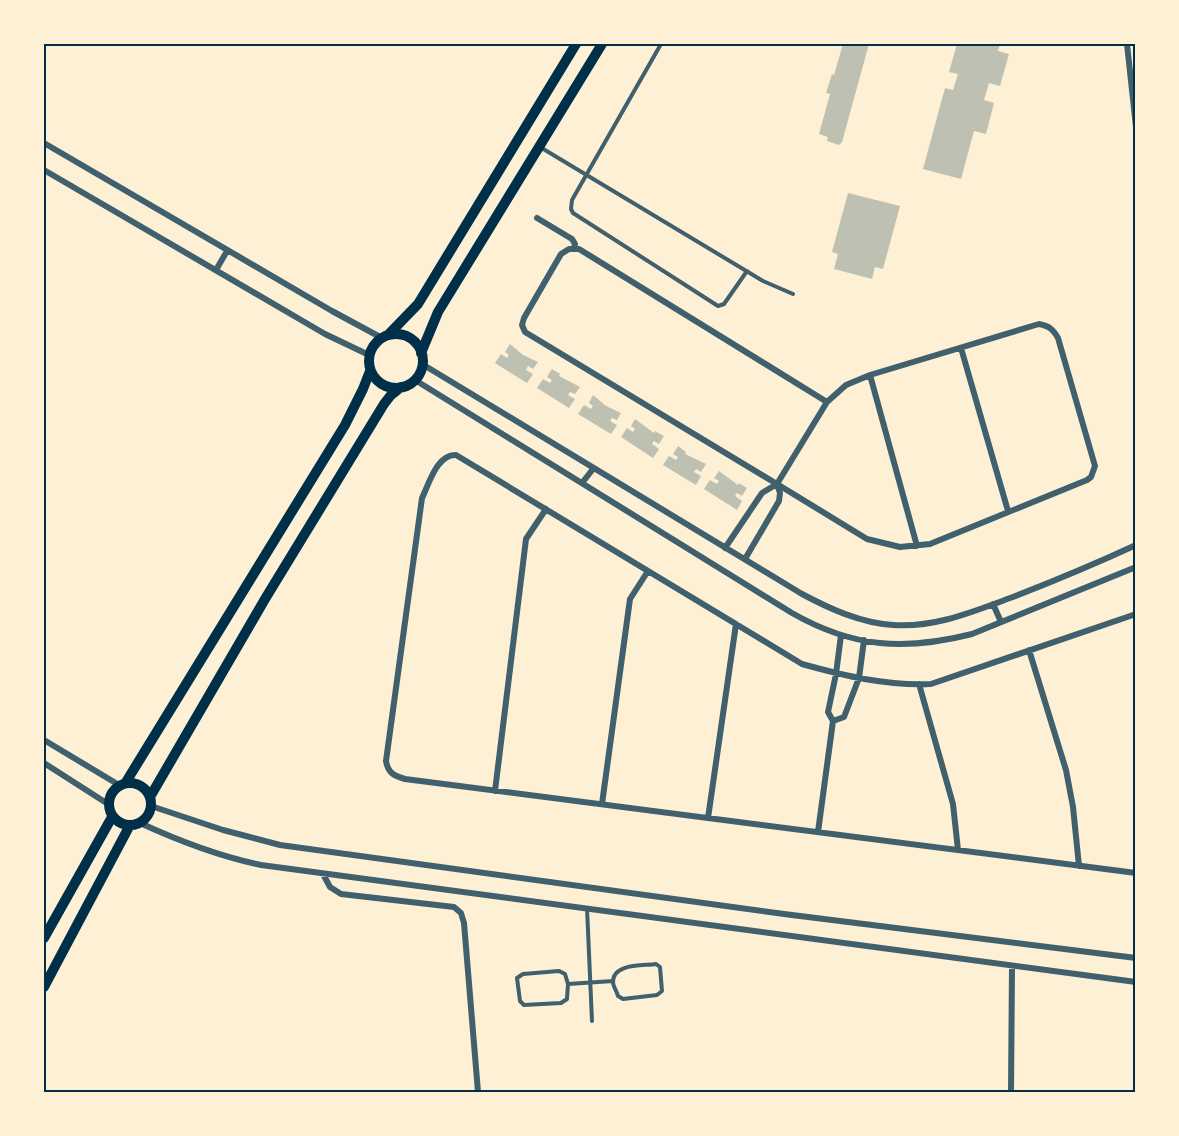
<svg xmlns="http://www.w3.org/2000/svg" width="1179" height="1136" font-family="Lato,sans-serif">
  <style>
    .building { fill: #bec0b2 }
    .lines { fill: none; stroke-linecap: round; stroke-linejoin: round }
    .service { stroke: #3f606c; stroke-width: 4 }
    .minor { stroke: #3f606c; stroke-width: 6 }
    .secondary { stroke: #003049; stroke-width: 10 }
    .neatline { fill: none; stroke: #003049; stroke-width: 2 }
  </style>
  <rect width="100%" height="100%" fill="#fdf0d5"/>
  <path class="building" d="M 843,44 L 869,44 L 842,142 L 839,145 L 827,141 L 828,137 L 819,134 L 830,94 L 826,93 L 832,74 L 834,75 Z
    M 957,44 L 1000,44 L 998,51 L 1009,54 L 1000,86 L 989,83 L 984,100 L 994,103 L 986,134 L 974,131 L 961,179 L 923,169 L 945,88 L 953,90 L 958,74 L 949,72 Z
    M 848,193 L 900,206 L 883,269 L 875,267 L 872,279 L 834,269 L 838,254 L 832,252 Z
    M 510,344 L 523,355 L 538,362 L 533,369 L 528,366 L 526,370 L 533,374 L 527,383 L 495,363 L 501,354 L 507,358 L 509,355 L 505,352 Z
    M 552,369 L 560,374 L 559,376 L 580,387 L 575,394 L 570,392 L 568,395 L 575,399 L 569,408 L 537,388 L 543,379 L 550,383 L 552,380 L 547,377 Z
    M 593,395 L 606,406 L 621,413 L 617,420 L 612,418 L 610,421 L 617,425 L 611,434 L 578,414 L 584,405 L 591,409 L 593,406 L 589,403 Z
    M 635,419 L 654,433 L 655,431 L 664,436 L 659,444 L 654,441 L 652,444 L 659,449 L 653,458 L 621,437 L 627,428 L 633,432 L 635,429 L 631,426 Z
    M 678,446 L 686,452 L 685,454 L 706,464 L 701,472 L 696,469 L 694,472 L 701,476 L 696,485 L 663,465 L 669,456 L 676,460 L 678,457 L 673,454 Z
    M 719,471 L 738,485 L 739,483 L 747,488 L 742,496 L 737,493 L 735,496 L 742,501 L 737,510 L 704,489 L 710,480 L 717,484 L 719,481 L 714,478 Z"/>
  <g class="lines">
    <path class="service" d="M 661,44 L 572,200 L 571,209 L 573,213 L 718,306 L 724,304 L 747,271
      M 540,147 L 763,281 L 793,294
      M 587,908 L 592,1021
      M 656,964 L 660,967 L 662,991 L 657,995 L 623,999 L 618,996 C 617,992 613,986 613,982 C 613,963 643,966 656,964 Z
      M 559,971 L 565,974 L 568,984 L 567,999 L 561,1003 L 524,1005 L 520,1001 L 517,978 L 523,974 Z
      M 568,984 L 613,981"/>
    <path class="minor" d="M 1127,44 L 1136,127
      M 44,143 L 332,311 L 382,338
      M 44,170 L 325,334 L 369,355
      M 537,218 L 572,239 L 575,244 L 574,248
      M 216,270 L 227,251
      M 1039,324 C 1049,326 1053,329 1058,338 L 1095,466 L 1091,477 L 1087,480 L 930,544 L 900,547 L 867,539 L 777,484 L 827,402 L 846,385 L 870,375 Z
      M 961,348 L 1008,511
      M 422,364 L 802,594 C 830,609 861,623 893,625 C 936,628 974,611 1013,597 C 1054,581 1095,564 1136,545
      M 870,375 L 917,546
      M 415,380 L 792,613 C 853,648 905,651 972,634 L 1136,567
      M 582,483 L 593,469
      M 725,548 L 762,493 L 777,484
      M 745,559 L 779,501 L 780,493 L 777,484 L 525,332 L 522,325 L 524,318 L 561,254 L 569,249 L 579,249 L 827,402
      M 993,604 L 1001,622
      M 1136,614 L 931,684 C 887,686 845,676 802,664 L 456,455 C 437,454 429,484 422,498 L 386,761 C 388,773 394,776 405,779 L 1136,873
      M 1029,650 L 1066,770 L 1073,807 L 1079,866
      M 919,684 L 953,804 L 958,850
      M 833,721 L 844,717 L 859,678 L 864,640
      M 44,740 L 119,785
      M 44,763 L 108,804
      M 495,791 L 526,539 L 546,509
      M 602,804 L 630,599 L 648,571
      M 151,806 L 223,830 L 280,845 L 784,914 L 1136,958
      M 708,818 L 736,624
      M 140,823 C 179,841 218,856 261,865 L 1136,982
      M 818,832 L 833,721 L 828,712 L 836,674 L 841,635
      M 323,874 L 330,887 L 341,894 L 454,907 L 461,913 L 464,923 L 478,1092
      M 1011,1092 L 1012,966"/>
    <path class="secondary" d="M369 361a27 27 0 1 1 54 0a27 27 0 1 1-54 0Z
      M 388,335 L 418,304 L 576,44
      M 421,353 L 438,312 L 602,44
      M 126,782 L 345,425 L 363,389 L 370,371
      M109 804a21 21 0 1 1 42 0a21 21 0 1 1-42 0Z
      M 150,797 L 265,599 L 384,404 L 391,395 L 401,387
      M 44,938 L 112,817
      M 44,987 L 130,825"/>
  </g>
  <rect width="1179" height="1136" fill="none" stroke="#fdf0d5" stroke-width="90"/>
  <rect x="45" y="45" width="1089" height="1046" class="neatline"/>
</svg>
